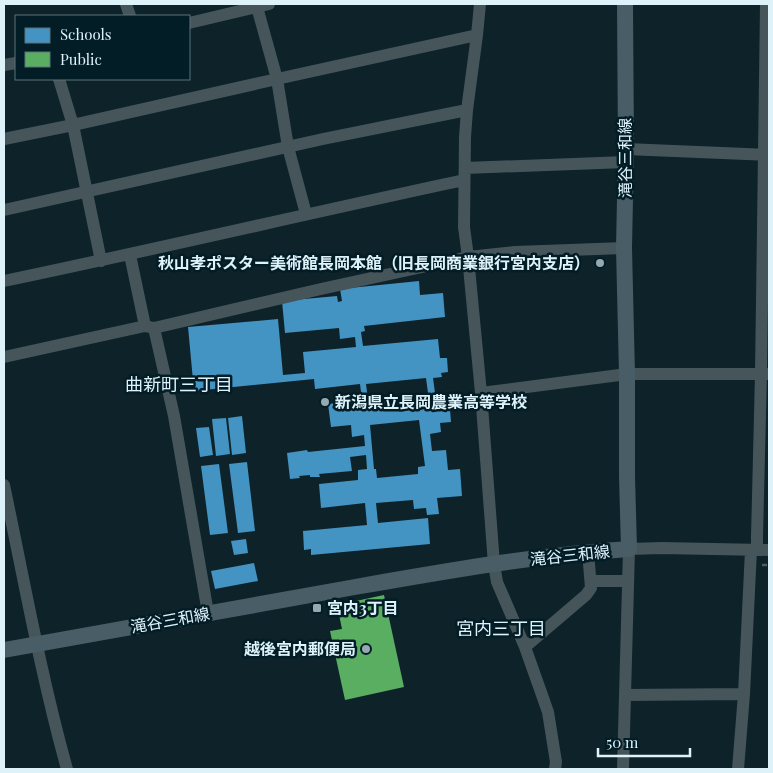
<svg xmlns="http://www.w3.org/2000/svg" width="773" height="773" font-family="'Playfair Display','Noto Sans JP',serif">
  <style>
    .schools { fill: #4393c3; fill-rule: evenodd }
    .public { fill: #5aae61 }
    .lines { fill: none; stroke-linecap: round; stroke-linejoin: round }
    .path { stroke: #4e5b60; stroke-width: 2.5; stroke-dasharray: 5 2.5; stroke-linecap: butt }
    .minor { stroke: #46555a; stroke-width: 12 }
    .major { stroke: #485d65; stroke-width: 16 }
    .poi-dot { fill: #95a9b1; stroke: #031d27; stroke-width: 2 }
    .labels { text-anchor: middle; stroke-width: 5; stroke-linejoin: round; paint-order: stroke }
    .street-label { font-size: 16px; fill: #def2fa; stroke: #031d27 }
    .poi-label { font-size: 16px; font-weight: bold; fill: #def2fa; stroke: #031d27; text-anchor: end }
    .neighbourhood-label { font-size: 18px; fill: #def2fa; stroke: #031d27 }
  </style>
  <rect width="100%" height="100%" fill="#0e2229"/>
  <path class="schools" d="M 419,281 L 420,295 L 443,293 L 445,317 L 364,326 L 365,331 L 361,332 L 363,346 L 438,339 L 440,358 L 447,358 L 448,372 L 441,373 L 442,377 L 433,378 L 435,393 L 437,392 L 438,398 L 449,397 L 451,422 L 440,423 L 441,432 L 430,434 L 432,451 L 446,450 L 448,470 L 460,469 L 462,496 L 437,498 L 439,514 L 427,515 L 426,508 L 414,509 L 413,500 L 376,503 L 378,523 L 428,518 L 430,544 L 311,555 L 311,549 L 304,550 L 303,531 L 367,525 L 365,503 L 321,508 L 319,484 L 358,480 L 358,470 L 367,469 L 366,455 L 350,457 L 352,471 L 319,474 L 320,477 L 310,477 L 310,475 L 299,476 L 300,478 L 290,479 L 287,453 L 307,450 L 308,452 L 365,446 L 364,435 L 352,437 L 351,425 L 331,427 L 328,404 L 362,400 L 360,384 L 315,389 L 314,379 L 194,391 L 188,327 L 278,319 L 283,375 L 305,373 L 303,352 L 356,347 L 355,337 L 340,339 L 339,328 L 285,333 L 282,301 L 337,296 L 338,302 L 342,301 L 340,289 ZM 426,378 L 428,393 L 368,400 L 366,384 ZM 419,420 L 425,466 L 418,467 L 418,474 L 377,478 L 376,469 L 374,469 L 370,425 Z
    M 242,416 L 246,453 L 232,455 L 228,418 Z
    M 226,418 L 230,454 L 216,456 L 212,419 Z
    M 209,427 L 213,455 L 200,457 L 196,428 Z
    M 247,462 L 255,531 L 238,533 L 229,464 Z
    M 219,464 L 228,533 L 210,535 L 201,466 Z
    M 246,539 L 248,553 L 234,555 L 231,541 Z
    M 254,563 L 258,581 L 215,589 L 211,571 Z"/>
  <path class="public" d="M 384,595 L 404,687 L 345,700 L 330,631 L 342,629 L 337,605 Z"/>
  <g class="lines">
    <path class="path" d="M 762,565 L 769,565"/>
    <path class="minor" d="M 126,4 L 130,16
      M 480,4 L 477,35 L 467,110 L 465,137 L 464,227 L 468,257 L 481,393 L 494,564 L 497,582 L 525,647 L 548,712 L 556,762 L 555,769
      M 257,7 L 277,79 L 288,147 L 306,214
      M 189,23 L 269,4
      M 4,65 L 16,63
      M 59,79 L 73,125 L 101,261
      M 4,139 L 73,125 L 277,79 L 477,35
      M 626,149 L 769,155
      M 465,168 L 626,162
      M 4,210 L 323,139 L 467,110
      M 130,255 L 145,326
      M 4,281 C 157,249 310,213 464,180
      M 154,328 L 174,416 L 208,613
      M 4,357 L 145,326 L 154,328 L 321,289 L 468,257 L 515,252 L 624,248
      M 481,393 L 627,374 L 769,374
      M 4,485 C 24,580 41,676 67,769
      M 757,550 L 757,537 L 761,374 L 766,4
      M 591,581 L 627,581
      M 525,647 L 586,595 L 591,588 L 588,552
      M 625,695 L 744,694
      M 623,769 L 629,549 L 661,548 L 769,550
      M 738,769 L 744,694 L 751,550"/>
    <path class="major" d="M 4,650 C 121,630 238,607 355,587 C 446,571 537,555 629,549 L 627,477 L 627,374 L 624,248 L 626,149 L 625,4"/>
  </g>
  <g class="poi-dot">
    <circle cx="600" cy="263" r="5"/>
    <circle cx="325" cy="402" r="5"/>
    <rect x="312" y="603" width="10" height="10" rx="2.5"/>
    <circle cx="366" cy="649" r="5"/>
  </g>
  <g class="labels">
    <g class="street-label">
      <text transform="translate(625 158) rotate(-90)" y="6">滝谷三和線</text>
      <text transform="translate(570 555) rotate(-6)" y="6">滝谷三和線</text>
      <text transform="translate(170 620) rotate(-10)" y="6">滝谷三和線</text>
    </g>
    <g class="poi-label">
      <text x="590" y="269">秋山孝ポスター美術館長岡本館（旧長岡商業銀行宮内支店）</text>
      <text x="335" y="408" text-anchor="start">新潟県立長岡農業高等学校</text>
      <text x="327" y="614" text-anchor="start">宮内3丁目</text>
      <text x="356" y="655">越後宮内郵便局</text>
    </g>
    <g class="neighbourhood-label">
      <text x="179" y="391">曲新町三丁目</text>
      <text x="501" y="635">宮内三丁目</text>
    </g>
  </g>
  <rect width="773" height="773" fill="none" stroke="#def2fa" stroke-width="10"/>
  <rect x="15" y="15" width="175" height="65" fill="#031d27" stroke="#5b727b"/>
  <rect x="25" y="28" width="25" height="15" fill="#4393c3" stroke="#5b727b"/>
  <text x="60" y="40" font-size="15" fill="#def2fa">Schools</text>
  <rect x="25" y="52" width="25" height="15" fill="#5aae61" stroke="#5b727b"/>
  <text x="60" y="65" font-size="15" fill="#def2fa">Public</text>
  <path d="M598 748v8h92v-8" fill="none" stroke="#def2fa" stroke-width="2.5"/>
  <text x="606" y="748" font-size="15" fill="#def2fa" stroke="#031d27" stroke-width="4" paint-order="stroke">50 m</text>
</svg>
